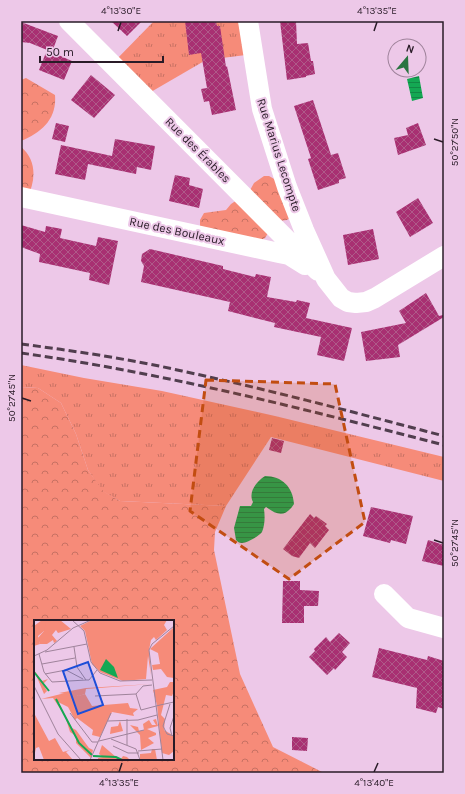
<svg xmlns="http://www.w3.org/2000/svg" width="465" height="794" font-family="Karla,sans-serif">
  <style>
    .grass { fill: url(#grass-tufts) }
    .forest { fill: url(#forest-crowns); fill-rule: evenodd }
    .water { fill: url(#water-rules) }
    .building { fill: url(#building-cross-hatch) }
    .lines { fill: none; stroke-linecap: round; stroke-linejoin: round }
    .street { stroke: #fff; stroke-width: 20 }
    .rail { stroke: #513e4e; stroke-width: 3; stroke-dasharray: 8 4; stroke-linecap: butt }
    .marked { fill: #c24d11; fill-opacity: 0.2; stroke: #c24d11; stroke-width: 3; stroke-dasharray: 8 5; stroke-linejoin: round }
    .ticks { fill: none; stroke: #291b27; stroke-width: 1.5 }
    .labels { text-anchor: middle; stroke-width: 4; stroke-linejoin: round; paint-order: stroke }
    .street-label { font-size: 12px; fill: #291b27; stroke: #edc8e8 }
    .inset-river { fill: none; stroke: #14a853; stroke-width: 2 }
    .inset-road { fill: none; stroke: #9f839b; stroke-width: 1 }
    .view { fill: #1d4ed8; fill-opacity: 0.15; stroke: #1d4ed8; stroke-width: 2 }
    .inset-edge { fill: none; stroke: #291b27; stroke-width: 2 }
    .neatline { fill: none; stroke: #291b27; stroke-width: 1.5 }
    .ticks-label { font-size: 10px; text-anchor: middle; fill: #291b27 }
  </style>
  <defs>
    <pattern id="grass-tufts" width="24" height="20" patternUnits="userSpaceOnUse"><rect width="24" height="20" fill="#f68b79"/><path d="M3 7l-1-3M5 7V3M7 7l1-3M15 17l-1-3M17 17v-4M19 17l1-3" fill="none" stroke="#c77163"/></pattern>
    <pattern id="forest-crowns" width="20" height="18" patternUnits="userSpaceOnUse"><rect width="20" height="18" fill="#f68b79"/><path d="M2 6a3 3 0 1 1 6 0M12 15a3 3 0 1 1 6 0" fill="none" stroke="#c77163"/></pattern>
    <pattern id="water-rules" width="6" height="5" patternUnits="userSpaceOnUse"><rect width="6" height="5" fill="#14a853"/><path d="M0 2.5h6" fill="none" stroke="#128845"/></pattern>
    <pattern id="building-cross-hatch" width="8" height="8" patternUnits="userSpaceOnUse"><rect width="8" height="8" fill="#a83072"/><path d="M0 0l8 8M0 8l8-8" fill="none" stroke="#af5a89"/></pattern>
  </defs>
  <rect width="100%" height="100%" fill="#edc8e8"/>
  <path class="grass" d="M 154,21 L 248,21 L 254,54 L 206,60 L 144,96 L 112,64 Z
    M 21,365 L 84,378 L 162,391 L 275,416 L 444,457 L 444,481 L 271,437 L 226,506 L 120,501 L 102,491 L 88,470 L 76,434 L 61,403 L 38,388 L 21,387 Z"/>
  <path class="forest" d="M 26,78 L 55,95 C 57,119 42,132 21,141 L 21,80 Z
    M 21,147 C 37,160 36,181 27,198 L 21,196 Z
    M 264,176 L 269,176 L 276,180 L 292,216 L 287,220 L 279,221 L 270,230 L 265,238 L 257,242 L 200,229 L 200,220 L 204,213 L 226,210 L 231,204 L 249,192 L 254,183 Z
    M 21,387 L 38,388 L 61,403 L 76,434 L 88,470 L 103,491 L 120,501 L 226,506 L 215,532 L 214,550 L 240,674 L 273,747 L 324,773 L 21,773 ZM 35,621 L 173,621 L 173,759 L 35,759 Z"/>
  <path class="water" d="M 419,76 L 423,98 L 412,101 L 407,79 Z
    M 265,476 C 282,476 293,487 294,504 C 285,518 277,515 266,507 L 264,509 C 265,516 265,525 262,532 C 259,536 247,543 242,543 C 239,543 238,542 236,540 L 234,528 L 240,506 L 251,506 L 253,502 C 248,492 256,482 265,476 Z"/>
  <path class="building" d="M 111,21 L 142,21 L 127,36 Z
    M 185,21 L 216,21 L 217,26 L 220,26 L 226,67 L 227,66 L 236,110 L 212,115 L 209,101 L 204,102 L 201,89 L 207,88 L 201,53 L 189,55 Z
    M 280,21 L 296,21 L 297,44 L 308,43 L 311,61 L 313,61 L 315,74 L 306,76 L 306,77 L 287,80 Z
    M 21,22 L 58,36 L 52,52 L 30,43 L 21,42 Z
    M 47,50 L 72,61 L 64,80 L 39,70 Z
    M 91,75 L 115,95 L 94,118 L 71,100 Z
    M 313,100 L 331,155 L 338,153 L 346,178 L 339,180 L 339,183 L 318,190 L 308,159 L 311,158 L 294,106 Z
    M 56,123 L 69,126 L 65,142 L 52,139 Z
    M 418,123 L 426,145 L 398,155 L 394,138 L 408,135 L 406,128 Z
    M 115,139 L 155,146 L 151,170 L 137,167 L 136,174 L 88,164 L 85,180 L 55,174 L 61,145 L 112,156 Z
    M 175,175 L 190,178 L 189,185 L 203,189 L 199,208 L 169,201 Z
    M 418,198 L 433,223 L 410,237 L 396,212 Z
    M 21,225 L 45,232 L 46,226 L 62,229 L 60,238 L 96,246 L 98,237 L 118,241 L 109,285 L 89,280 L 90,273 L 39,262 L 40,254 L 21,247 Z
    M 373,229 L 379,259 L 348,265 L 343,235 Z
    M 150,249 L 223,266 L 223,269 L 255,277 L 256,274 L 271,277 L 267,297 L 296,302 L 297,300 L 310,303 L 306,318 L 352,328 L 344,361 L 317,355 L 321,337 L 274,327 L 275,323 L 228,311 L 230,302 L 141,282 L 144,266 L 141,261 L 142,254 Z
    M 426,293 L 439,316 L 443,315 L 444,317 L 398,345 L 400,357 L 366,361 L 361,332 L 406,323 L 399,311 Z
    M 272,438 L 284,441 L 281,453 L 269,450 Z
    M 371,507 L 413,516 L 406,544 L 391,540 L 390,543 L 363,536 Z
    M 310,514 L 314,518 L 316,516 L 327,524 L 325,526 L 329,530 L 315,548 L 310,543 L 299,558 L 292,556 L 283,549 Z
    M 428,540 L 444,545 L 444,566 L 422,561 Z
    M 283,581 L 300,581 L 300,590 L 319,591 L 318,606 L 304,606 L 304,623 L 282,623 Z
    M 339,633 L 350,643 L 342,652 L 347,657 L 335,670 L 334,668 L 327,675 L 309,657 L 315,651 L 314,649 L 326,637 L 330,642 Z
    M 379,648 L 427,660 L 428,656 L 444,661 L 444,709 L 438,707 L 436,713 L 416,708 L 417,688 L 372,677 Z
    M 292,737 L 308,738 L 307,751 L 292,750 Z"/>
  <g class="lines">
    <path class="street" d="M 69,21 L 318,271
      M 248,21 L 262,109 L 287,187 L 304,230 L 326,279 L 341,298 L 348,302 L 356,303 L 366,302 L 375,298 L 444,256
      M 21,197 L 279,253 L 289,255 L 305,265
      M 384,594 L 408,618 L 444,628"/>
    <path class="rail" d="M 21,344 C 75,351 129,359 182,371 C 270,390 357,413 444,436
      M 21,353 C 164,373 304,409 444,445"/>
  </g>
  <path class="marked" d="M 206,380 L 335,384 L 365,522 L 289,579 L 190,511 Z"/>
  <path class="ticks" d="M 118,31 L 121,22M 374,31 L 377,22M 434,139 L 443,142M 22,398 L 31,401M 434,540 L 443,543M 119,772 L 122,763M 374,772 L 378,763"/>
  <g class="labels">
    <g class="street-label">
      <text transform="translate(198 150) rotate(45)" y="4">Rue des Érables</text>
      <text transform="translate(279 155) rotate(72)" y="4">Rue Marius Lecompte</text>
      <text transform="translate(177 231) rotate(12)" y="4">Rue des Bouleaux</text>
    </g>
  </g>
  <g transform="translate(34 620)">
    <rect width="140" height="140" fill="#edc8e8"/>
    <path d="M 10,0 L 26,0 L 37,9 L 24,13 L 22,10 L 18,15 L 23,21 L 20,23 L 19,20 L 13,24 L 6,24 L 4,18 L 10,11 ZM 117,64 L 52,69 L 51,74 L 45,76 L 25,73 L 52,68 ZM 0,93 L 15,121 L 21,118 L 29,132 L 36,130 L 32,132 L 39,140 L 10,140 L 5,127 L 2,128 L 0,137 Z" fill="#f68b79"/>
    <path d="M 8,0 L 12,2 L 10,11 L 4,16 L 6,24 L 0,26 L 0,6 ZM 140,7 L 140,58 L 133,57 L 127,49 L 119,50 L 118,45 L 126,44 L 124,33 L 116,29 ZM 0,50 L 8,61 L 14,59 L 9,64 L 13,71 L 10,74 ZM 136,62 L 140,62 L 140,71 L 138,76 L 132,75 L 127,95 L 131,99 L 130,110 L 140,116 L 140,131 L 135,135 L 128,133 L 123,85 L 119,70 L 133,67 ZM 39,71 L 44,76 L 51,74 L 58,86 L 94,83 L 96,88 L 104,89 L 99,93 L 100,96 L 78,92 L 66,117 L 58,115 L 59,110 L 43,98 L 41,100 L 34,87 L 24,82 L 38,108 L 42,110 L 55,128 L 59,130 L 57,138 L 42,123 L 42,116 L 36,112 L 31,96 L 19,78 L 7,79 ZM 122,99 L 124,106 L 113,109 L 122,113 L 122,115 L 114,118 L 120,123 L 107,130 L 106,115 L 96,105 L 104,107 L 105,111 L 110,110 L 109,104 L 115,100 L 118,105 L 122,105 L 119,100 ZM 86,101 L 89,111 L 76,114 L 77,107 L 84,106 ZM 68,125 L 82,137 L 87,139 L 89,136 L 93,137 L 96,140 L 64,140 L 64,138 L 69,137 L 65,134 Z" fill="#f68b79"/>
    <path d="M 58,0 L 133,0 L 130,5 L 133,10 L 122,20 L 120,17 L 117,20 L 115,30 L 117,55 L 114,36 L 112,59 L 89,61 L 66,52 L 58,44 L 51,11 L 46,6 ZM 118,129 L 121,129 L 123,140 L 106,140 L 106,134 L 117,133 Z" fill="#f68b79"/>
    <path d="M 72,39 L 80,47 L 84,58 L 66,50 Z" fill="#14a853"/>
    <path class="inset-river" d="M 0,52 L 15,71M 22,79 L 45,123 L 58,135M 59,136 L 82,137 L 88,140"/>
    <path class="inset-road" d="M 38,0 L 50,11 L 57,42 L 66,53 L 86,61 L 118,60M 40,27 L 43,47 L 52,60 L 55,60 L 63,50M 11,32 L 53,24M 5,34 L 10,52 L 18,62 L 52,60M 0,36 L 13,30 L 39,8 L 57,0M 8,44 L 41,38M 11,54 L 32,50 L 49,59M 0,66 L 24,114 L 47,140M 102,74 L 107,90 L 126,85M 61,76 L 102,74 L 109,66 L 118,65M 136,84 L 129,106 L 133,114 L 140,116M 126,85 L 140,82M 36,93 L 58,122 L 64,122M 93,99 L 93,125M 74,101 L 104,100 L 123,95M 138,116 L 136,108 L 140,96M 77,119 L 102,129 L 106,140M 65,121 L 110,110M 79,126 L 94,133 L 105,133M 104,131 L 128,129M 56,140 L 77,93M 129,140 L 115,30 L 118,24 L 140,6"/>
    <path class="view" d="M 54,42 L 69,85 L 44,94 L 29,51 Z"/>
    <rect width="140" height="140" class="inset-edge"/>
  </g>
  <rect width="465" height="794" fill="none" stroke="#edc8e8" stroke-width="44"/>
  <g transform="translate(407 58) rotate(19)"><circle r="19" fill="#edc8e8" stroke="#9f839b"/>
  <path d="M0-3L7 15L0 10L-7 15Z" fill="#2a7441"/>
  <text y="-6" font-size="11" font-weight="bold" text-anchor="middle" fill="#291b27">N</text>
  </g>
  <path d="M40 56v6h123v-6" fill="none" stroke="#291b27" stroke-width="2"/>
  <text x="46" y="56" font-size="12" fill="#291b27" stroke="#edc8e8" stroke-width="3" paint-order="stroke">50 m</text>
  <rect x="22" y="22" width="421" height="750" class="neatline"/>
  <g class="ticks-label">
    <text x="121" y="14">4°13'30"E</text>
    <text x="377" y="14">4°13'35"E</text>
    <text transform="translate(454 142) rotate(-90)" y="4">50°27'50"N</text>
    <text transform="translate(11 398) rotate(-90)" y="4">50°27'45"N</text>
    <text transform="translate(454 543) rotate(-90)" y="4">50°27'45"N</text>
    <text x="119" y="786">4°13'35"E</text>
    <text x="374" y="786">4°13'40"E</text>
  </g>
</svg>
